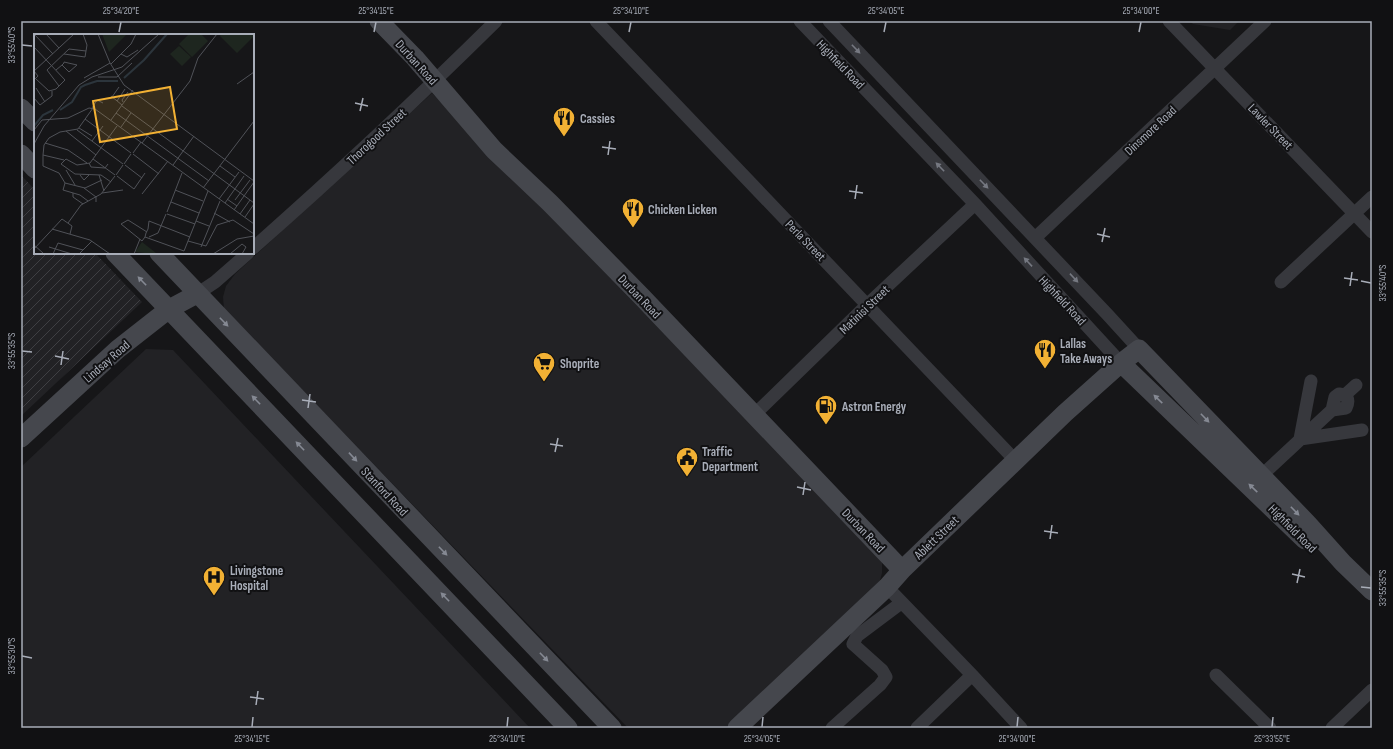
<svg xmlns="http://www.w3.org/2000/svg" width="1393" height="749" font-family="'Sofia Sans Condensed',sans-serif">
  <style>
    .built { fill: #222225 }
    .industrial { fill: url(#industrial-furrows) }
    .lines { fill: none; stroke-linecap: round; stroke-linejoin: round }
    .street { stroke: #37383d; stroke-width: 13 }
    .secondary { stroke: #45474d; stroke-width: 19 }
    .oneway { fill: #757881 }
    .oneway2 { fill: #858993 }
    .ticks { fill: none; stroke: #a8adb8; stroke-width: 1.5 }
    .labels { text-anchor: middle; stroke-width: 4; stroke-linejoin: round; paint-order: stroke }
    .street-label { font-size: 13px; fill: #a8adb8; stroke: #111113 }
    .poi-label { font-size: 13px; font-weight: bold; fill: #a8adb8; stroke: #111113; text-anchor: start }
    .inset-river { fill: none; stroke: #2c353c; stroke-width: 2 }
    .inset-road { fill: none; stroke: #505258; stroke-width: 1 }
    .view { fill: #f2b134; fill-opacity: 0.15; stroke: #f2b134; stroke-width: 2 }
    .inset-edge { fill: none; stroke: #a8adb8; stroke-width: 2 }
    .neatline { fill: none; stroke: #a8adb8; stroke-width: 1.5 }
    .ticks-label { font-size: 10px; text-anchor: middle; fill: #a8adb8 }
  </style>
  <defs>
    <pattern id="industrial-furrows" width="10" height="10" patternUnits="userSpaceOnUse"><rect width="10" height="10" fill="#222225"/><path d="M-1 1l2-2M0 10L10 0M9 11l2-2" fill="none" stroke="#3f3f43"/></pattern>
  </defs>
  <rect width="100%" height="100%" fill="#161618"/>
  <path class="built" d="M 1190,21 L 1239,21 L 1230,30 L 1193,24 Z
    M 432,93 L 882,560 L 882,573 L 878,588 L 727,728 L 628,728 L 224,309 L 223,297 L 226,286 L 235,274 Z
    M 146,349 L 173,350 L 530,728 L 21,728 L 21,467 Z"/>
  <path class="industrial" d="M 21,175 L 35,190 L 35,253 L 95,253 L 142,302 L 21,416 Z"/>
  <g class="lines">
    <path class="street" d="M 596,21 L 1015,460
      M 800,21 L 975,204 L 1121,363
      M 829,21 L 1107,314 L 1139,349
      M 1169,21 L 1372,232
      M 1035,238 L 1265,21
      M 253,248 C 336,175 417,99 496,21
      M 1281,282 L 1372,197
      M 197,294 L 215,282 L 248,253
      M 1311,381 L 1300,439 L 1362,430
      M 1332,410 L 1346,408 C 1348,404 1349,399 1345,395
      M 754,415 L 867,305 L 975,204
      M 1261,476 L 1332,410 L 1335,397 L 1339,394 L 1345,395 L 1356,385
      M 887,587 L 972,675 L 1021,728
      M 1216,675 L 1270,728
      M 832,728 L 880,685 L 886,677 L 882,670 L 853,644 L 857,636 L 901,603
      M 917,728 L 972,675
      M 1332,728 L 1372,690"/>
    <path class="secondary" d="M 379,21 L 415,58 L 494,150 L 550,203 L 641,296 L 902,570
      M 21,108 L 35,122
      M 21,154 L 35,169
      M 115,253 L 568,728
      M 159,253 L 612,728
      M 1121,363 L 1305,540
      M 21,438 L 118,349 L 169,309 L 197,294
      M 737,728 L 887,587 L 902,570 L 1065,413 L 1121,363 L 1139,349 L 1308,524 L 1343,563 L 1372,591"/>
  </g>
  <defs><path id="oneway-solid" d="M-6-.8H1V-3.2L6.5 0L1 3.2V.8H-6Z"/></defs>
  <g class="oneway">
    <use href="#oneway-solid" transform="translate(856 49) rotate(46)"/>
    <use href="#oneway-solid" transform="translate(940 167) rotate(-134)"/>
    <use href="#oneway-solid" transform="translate(984 184) rotate(46)"/>
    <use href="#oneway-solid" transform="translate(1028 262) rotate(-133)"/>
    <use href="#oneway-solid" transform="translate(1074 278) rotate(47)"/>
  </g>
  <g class="oneway2">
    <use href="#oneway-solid" transform="translate(142 281) rotate(-134)"/>
    <use href="#oneway-solid" transform="translate(224 322) rotate(46)"/>
    <use href="#oneway-solid" transform="translate(1158 399) rotate(-136)"/>
    <use href="#oneway-solid" transform="translate(256 400) rotate(-134)"/>
    <use href="#oneway-solid" transform="translate(1205 418) rotate(46)"/>
    <use href="#oneway-solid" transform="translate(300 446) rotate(-134)"/>
    <use href="#oneway-solid" transform="translate(353 457) rotate(47)"/>
    <use href="#oneway-solid" transform="translate(1253 488) rotate(-136)"/>
    <use href="#oneway-solid" transform="translate(1295 511) rotate(46)"/>
    <use href="#oneway-solid" transform="translate(443 551) rotate(46)"/>
    <use href="#oneway-solid" transform="translate(445 597) rotate(-134)"/>
    <use href="#oneway-solid" transform="translate(544 657) rotate(46)"/>
  </g>
  <path class="ticks" d="M 119,32 L 121,22M 374,32 L 376,22M 629,32 L 631,22M 884,32 L 886,22M 1139,32 L 1141,22M 22,45 L 32,46M 355,103 L 368,106M 360,111 L 363,98M 602,147 L 616,149M 608,155 L 610,141M 849,191 L 863,193M 855,199 L 857,185M 1097,234 L 1110,237M 1102,242 L 1105,228M 1344,278 L 1358,280M 1361,281 L 1371,283M 1350,286 L 1352,272M 22,351 L 32,352M 55,356 L 69,359M 61,365 L 63,351M 302,400 L 316,402M 308,408 L 310,394M 550,444 L 563,446M 555,452 L 558,438M 797,487 L 811,490M 803,495 L 805,482M 1044,531 L 1058,533M 1050,539 L 1052,525M 1292,574 L 1305,577M 1297,583 L 1300,569M 1361,587 L 1371,588M 22,656 L 32,658M 250,697 L 264,699M 256,705 L 258,691M 252,727 L 253,717M 507,727 L 508,717M 762,727 L 763,717M 1017,727 L 1018,717M 1272,727 L 1273,717"/>
  <defs>
    <g id="restaurant-pin" transform="scale(1.15)"><path d="M0 17L-7.5 6A9.5 9.5 0 1 1 7.5 6Z" fill="#f2b134" stroke="#111113"/><path d="M-5-6h1v4h1v-4h1v4h1v-4h1v5L-1.5 .5V6h-2V.5L-5-1ZM5-6V6H3V1.5H1.5Q1.5-4 5-6Z" fill="#111"/></g>
    <g id="supermarket-pin" transform="scale(1.15)"><path d="M0 17L-7.5 6A9.5 9.5 0 1 1 7.5 6Z" fill="#f2b134" stroke="#111113"/><path d="M-6-5.5h2.5l.6 2H6L4.5 2H-2.5L-4.4-4H-6ZM-1.5 3.2a1.3 1.3 0 1 0 .1 0ZM3 3.2a1.3 1.3 0 1 0 .1 0Z" fill="#111"/></g>
    <g id="fuel-pin" transform="scale(1.15)"><path d="M0 17L-7.5 6A9.5 9.5 0 1 1 7.5 6Z" fill="#f2b134" stroke="#111113"/><path d="M-5.5-6h7V0h2V4h1.3V-2.5L3-4.5l.8-.8L6-3V5H2.5V1h-1V6h-7ZM-4.2-4.7v3.2H.2V-4.7Z" fill="#111"/></g>
    <g id="civic-pin" transform="scale(1.15)"><path d="M0 17L-7.5 6A9.5 9.5 0 1 1 7.5 6Z" fill="#f2b134" stroke="#111113"/><path d="M-.6-6.5H3V-4.5H.6V-3L4-1V1h2V6H-6V1h2V-1L-.6-3ZM-1.2 2.5V6h2.4V2.5Z" fill="#111"/></g>
    <g id="hospital-pin" transform="scale(1.15)"><path d="M0 17L-7.5 6A9.5 9.5 0 1 1 7.5 6Z" fill="#f2b134" stroke="#111113"/><path d="M-5-5h3v3.5h4V-5h3V5h-3V1.5h-4V5h-3Z" fill="#111"/></g>
  </defs>
  <g fill-rule="evenodd">
    <use href="#restaurant-pin" x="564" y="118"/>
    <use href="#restaurant-pin" x="633" y="209"/>
    <use href="#restaurant-pin" x="1045" y="350"/>
    <use href="#supermarket-pin" x="544" y="363"/>
    <use href="#fuel-pin" x="826" y="406"/>
    <use href="#civic-pin" x="687" y="458"/>
    <use href="#hospital-pin" x="214" y="577"/>
  </g>
  <g class="labels">
    <g class="street-label">
      <text transform="translate(417 62) rotate(48)" y="5">Durban Road</text>
      <text transform="translate(841 64) rotate(46)" y="5">Highfield Road</text>
      <text transform="translate(1271 126) rotate(46)" y="5">Lawler Street</text>
      <text transform="translate(1150 130) rotate(-43)" y="5">Dinsmore Road</text>
      <text transform="translate(376 136) rotate(-43)" y="5">Thorogood Street</text>
      <text transform="translate(806 240) rotate(46)" y="5">Perla Street</text>
      <text transform="translate(640 296) rotate(46)" y="5">Durban Road</text>
      <text transform="translate(1063 300) rotate(47)" y="5">Highfield Road</text>
      <text transform="translate(864 309) rotate(-44)" y="5">Matinisi Street</text>
      <text transform="translate(106 361) rotate(-41)" y="5">Lindsay Road</text>
      <text transform="translate(385 491) rotate(47)" y="5">Stanford Road</text>
      <text transform="translate(1293 528) rotate(45)" y="5">Highfield Road</text>
      <text transform="translate(864 530) rotate(46)" y="5">Durban Road</text>
      <text transform="translate(936 537) rotate(-44)" y="5">Ablett Street</text>
    </g>
    <g class="poi-label">
      <text x="580" y="123">Cassies</text>
      <text x="648" y="214">Chicken Licken</text>
      <text x="1060" y="348">Lallas<tspan x="1060" dy="15">Take Aways</tspan></text>
      <text x="560" y="368">Shoprite</text>
      <text x="842" y="411">Astron Energy</text>
      <text x="702" y="456">Traffic<tspan x="702" dy="15">Department</tspan></text>
      <text x="230" y="575">Livingstone<tspan x="230" dy="15">Hospital</tspan></text>
    </g>
  </g>
  <g transform="translate(34 34)">
    <rect width="220" height="220" fill="#161618"/>
    <path d="M 68,0 L 93,0 L 75,18 ZM 187,0 L 220,0 L 220,2 L 203,19 L 186,2 Z" fill="#1e261f"/>
    <path d="M 155,0 L 167,0 L 174,7 L 158,23 L 145,10 ZM 145,12 L 157,23 L 148,32 L 136,20 ZM 108,208 L 122,219 L 121,220 L 101,218 Z" fill="#1e261f"/>
    <path class="inset-river" d="M 90,44 L 110,26 L 133,0M 26,76 L 38,68 L 47,53 L 51,51 L 63,47 L 84,47M 0,92 L 9,81 L 19,76"/>
    <path class="inset-road" d="M 0,0 L 19,20M 12,0 L 25,14M 64,0 L 76,29 L 90,51 L 220,147M 0,13 L 31,46 L 22,55 L 15,57 L 2,45M 30,20 L 51,23 L 53,11 L 49,0M 87,20 L 93,23 L 104,16M 77,30 L 97,10 L 102,0M 22,36 L 28,31 L 30,29 L 30,28 L 43,31 L 35,38 L 28,31M 0,37 L 40,0M 64,43 L 83,43 L 98,29M 50,44 L 76,29M 0,46 L 4,42 L 0,37M 203,50 L 220,38M 25,52 L 13,36 L 35,15 L 52,17M 2,54 L 11,68M 77,62 L 88,71M 78,63 L 85,53M 0,64 L 6,71 L 18,62 L 18,57M 83,67 L 91,55M 89,68 L 88,66 L 94,58M 88,72 L 220,169M 58,74 L 63,66 L 69,69M 82,79 L 175,147M 51,85 L 97,119M 77,86 L 99,56M 87,93 L 97,79M 45,94 L 58,102M 0,96 L 8,86 L 34,84 L 55,74 L 61,75 L 220,190M 43,96 L 89,130M 32,97 L 62,121M 58,107 L 69,92M 11,109 L 34,116 L 53,129M 108,109 L 156,47 L 164,24 L 183,0M 0,110 L 10,92 L 45,51 L 58,43 L 88,33 L 125,0M 99,119 L 107,108M 99,120 L 125,140M 9,121 L 30,126M 59,125 L 81,141M 55,129 L 57,133 L 71,134 L 74,130M 90,130 L 97,120M 91,131 L 108,144M 139,131 L 160,102M 186,132 L 201,143M 32,136 L 41,151M 46,141 L 50,146 L 55,141M 65,141 L 70,157M 82,141 L 89,131M 83,142 L 100,155 L 111,139M 77,148 L 67,141 L 41,140 L 27,130 L 32,125 L 43,131 L 56,129 L 83,92M 31,149 L 51,154 L 68,146M 50,154 L 62,163 L 62,168M 169,154 L 220,87M 141,156 L 169,167M 39,159 L 39,163 L 49,170M 68,159 L 89,156M 108,160 L 134,127M 185,165 L 205,138M 193,165 L 203,172M 201,166 L 216,146M 54,167 L 46,161 L 29,156 L 31,149 L 25,139 L 9,132 L 9,121 L 10,111 L 15,104 L 26,98 L 44,95 L 59,74M 137,168 L 165,179M 191,169 L 210,142M 200,176 L 220,148M 133,178 L 148,139M 180,179 L 196,188M 133,180 L 161,190M 206,180 L 216,166M 211,183 L 220,170M 162,187 L 175,192M 34,189 L 47,171 L 67,160 L 81,142M 18,195 L 56,206 L 76,220M 113,198 L 94,186 L 87,190 L 108,207 L 111,203 L 112,199 L 114,195 L 115,187 L 156,203M 111,203 L 150,217 L 174,157M 115,203 L 124,199 L 132,180M 154,207 L 172,212 L 183,191 L 199,186 L 220,200M 0,211 L 9,219M 15,213 L 38,220M 167,213 L 186,167M 0,215 L 28,185 L 38,192 L 36,200M 19,220 L 24,209 L 49,216M 45,220 L 58,207M 100,220 L 106,205M 179,220 L 203,205 L 220,202M 196,220 L 208,210 L 212,213 L 208,220"/>
    <path class="view" d="M 136,53 L 143,95 L 66,108 L 59,67 Z"/>
    <rect width="220" height="220" class="inset-edge"/>
  </g>
  <rect width="1393" height="749" fill="none" stroke="#111113" stroke-width="44"/>
  <rect x="22" y="22" width="1349" height="705" class="neatline"/>
  <g class="ticks-label">
    <text x="121" y="14">25°34'20"E</text>
    <text x="376" y="14">25°34'15"E</text>
    <text x="631" y="14">25°34'10"E</text>
    <text x="886" y="14">25°34'05"E</text>
    <text x="1141" y="14">25°34'00"E</text>
    <text transform="translate(11 45) rotate(-90)" y="4">33°55'40"S</text>
    <text transform="translate(1382 283) rotate(-90)" y="4">33°55'40"S</text>
    <text transform="translate(11 351) rotate(-90)" y="4">33°55'35"S</text>
    <text transform="translate(1382 588) rotate(-90)" y="4">33°55'35"S</text>
    <text transform="translate(11 656) rotate(-90)" y="4">33°55'30"S</text>
    <text x="252" y="742">25°34'15"E</text>
    <text x="507" y="742">25°34'10"E</text>
    <text x="762" y="742">25°34'05"E</text>
    <text x="1017" y="742">25°34'00"E</text>
    <text x="1272" y="742">25°33'55"E</text>
  </g>
</svg>
